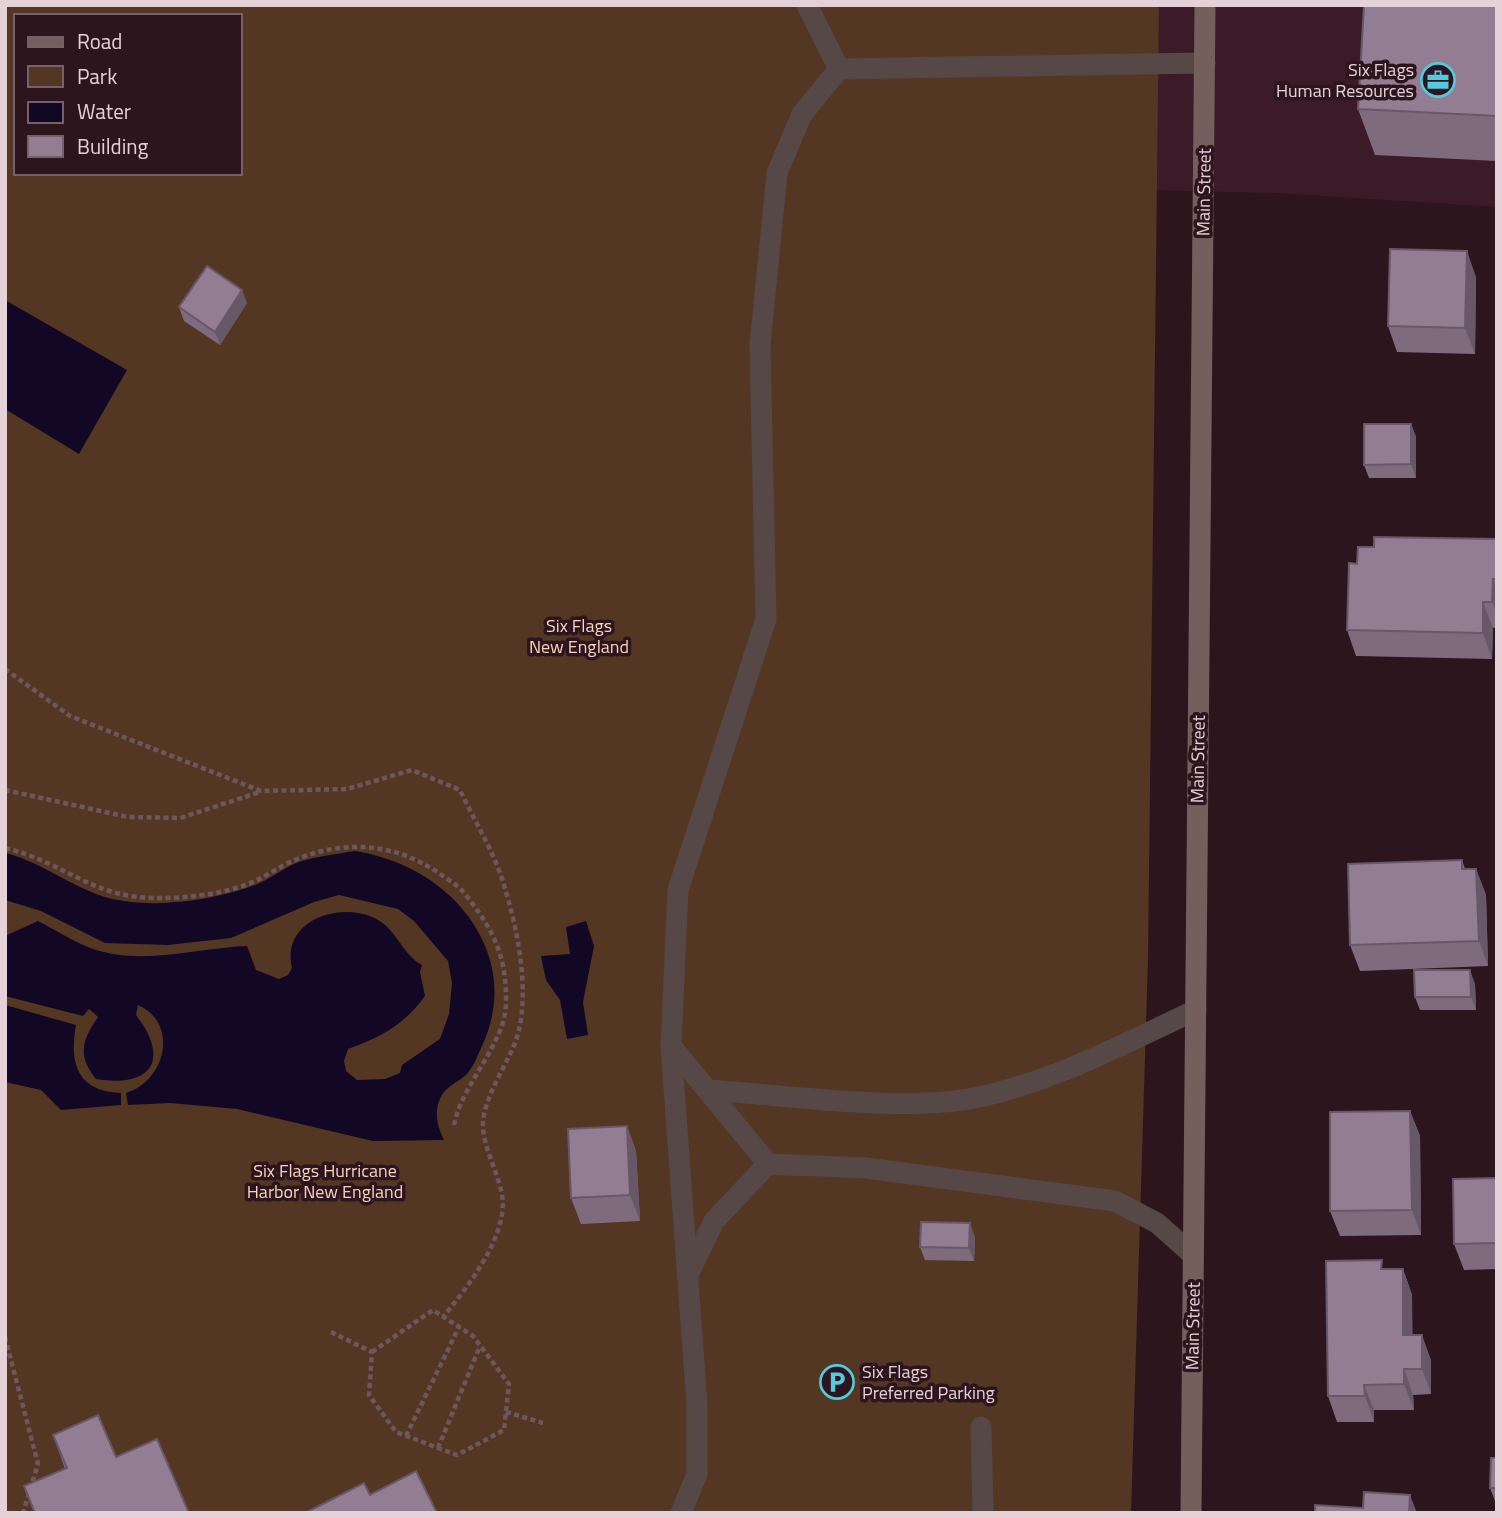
<svg xmlns="http://www.w3.org/2000/svg" width="1502" height="1518" font-family="'Titillium Web',sans-serif">
  <style>
    .built { fill: #3a1b27 }
    .green { fill: #543723; fill-rule: evenodd }
    .water { fill: #120725 }
    .lines { fill: none; stroke-linecap: round; stroke-linejoin: round }
    .path { stroke: #6d575f; stroke-width: 4.5; stroke-dasharray: 5 3.5; stroke-linecap: butt }
    .lane { stroke: #554846; stroke-width: 21 }
    .secondary { stroke: #755f5d; stroke-width: 21 }
    .wall { fill: #7e6c7e }
    .shaded-wall { fill: #675867 }
    .building { fill: #937d93; stroke: #675867; stroke-width: 2 }
    .labels { text-anchor: middle; stroke-width: 7; stroke-linejoin: round; paint-order: stroke }
    .poi-label { font-size: 18px; fill: #e4d2d8; stroke: #2d151e; text-anchor: end }
    .street-label { font-size: 18px; fill: #e4d2d8; stroke: #2d151e }
    .park-label { font-size: 18px; fill: #f9d3bb; stroke: #2d151e }
  </style>
  <rect width="100%" height="100%" fill="#2d151e"/>
  <path class="built" d="M 1152,5 L 1497,5 L 1497,207 L 1276,193 L 1147,190 Z"/>
  <path class="green" d="M 5,5 L 1159,5 L 1148,958 L 1131,1513 L 5,1513 ZM 16,16 L 240,16 L 240,173 L 16,173 Z"/>
  <path class="water" d="M 5,300 L 127,370 L 79,454 L 5,409 Z
    M 355,851 C 399,858 440,879 468,916 C 497,956 503,1000 482,1046 C 478,1055 474,1066 467,1074 C 460,1081 447,1086 442,1095 C 433,1110 437,1126 444,1140 L 373,1141 L 237,1109 L 170,1103 L 128,1105 L 126,1093 C 166,1081 179,1023 138,1005 L 136,1015 C 171,1060 151,1088 96,1079 C 77,1056 82,1040 98,1017 L 89,1009 L 83,1016 L 5,996 L 5,936 L 38,921 C 57,931 76,943 96,950 C 145,965 198,948 247,946 L 256,970 L 279,979 L 288,975 L 292,968 C 281,922 336,902 372,917 C 396,926 401,954 422,965 L 420,972 L 425,996 C 404,1025 381,1037 348,1049 L 344,1061 L 346,1071 L 357,1080 L 385,1079 L 400,1073 L 402,1065 L 440,1039 L 449,1014 L 452,983 L 448,961 L 414,921 L 398,909 L 339,895 L 314,902 L 231,938 L 168,945 L 105,943 L 41,911 L 5,900 L 5,853 C 46,863 78,893 118,900 C 162,908 213,900 255,885 C 271,879 285,866 302,861 C 319,856 337,854 355,851 Z
    M 586,921 L 594,946 L 583,1002 L 588,1035 L 567,1039 L 560,1000 L 546,980 L 541,956 L 570,954 L 566,927 Z
    M 5,1005 L 76,1025 C 69,1063 77,1091 121,1093 L 121,1105 L 61,1110 L 41,1090 L 5,1082 Z"/>
  <g class="lines">
    <path class="path" d="M 5,669 L 70,716 L 261,791 L 347,789 L 412,770 L 460,790 C 474,820 493,850 503,882 C 517,926 530,988 518,1034 C 510,1062 481,1099 483,1128 C 485,1151 498,1173 502,1195 C 509,1235 467,1288 443,1317
      M 5,790 L 128,817 L 180,818 L 260,792
      M 5,848 C 65,862 92,899 159,898 C 190,898 224,894 253,882 C 267,876 280,866 295,860 C 345,839 396,843 440,874 C 450,881 461,887 468,898 C 495,932 507,959 506,1004 C 505,1044 462,1084 454,1125
      M 331,1332 L 372,1352 L 369,1395 L 396,1432 L 457,1455 L 504,1430 L 509,1384 L 473,1336 L 433,1310 L 372,1352
      M 5,1337 L 38,1464 L 23,1513
      M 506,1412 L 543,1423
      M 406,1436 L 459,1327
      M 438,1448 L 480,1346"/>
    <path class="lane" d="M 807,5 L 839,69
      M 671,1046 L 697,1405 L 697,1474 L 681,1513
      M 708,1090 C 788,1095 907,1114 984,1096 C 1059,1079 1127,1042 1196,1010
      M 768,1164 L 671,1046 L 678,890 L 766,619 L 760,345 L 777,173 L 802,114 L 839,69 L 1205,63
      M 688,1275 L 714,1221 L 768,1164 L 866,1168 L 1115,1201 L 1157,1223 L 1193,1255
      M 981,1427 L 983,1513"/>
    <path class="secondary" d="M 1191,1513 L 1205,5"/>
  </g>
  <path class="wall" d="M 1497,5 L 1497,161 L 1375,155 L 1358,109 Z
    M 1476,277 L 1475,354 L 1397,352 L 1388,326 Z
    M 247,303 L 220,345 L 184,321 L 179,307 Z
    M 1411,424 L 1416,437 L 1416,478 L 1369,478 L 1364,465 Z
    M 1497,539 L 1497,627 L 1493,628 L 1492,659 L 1356,656 L 1347,630 L 1357,564 Z
    M 1462,860 L 1465,869 L 1476,869 L 1486,895 L 1488,966 L 1360,971 L 1350,945 Z
    M 1475,984 L 1476,1010 L 1420,1010 L 1415,997 Z
    M 1410,1111 L 1420,1136 L 1421,1235 L 1340,1236 L 1330,1211 Z
    M 627,1126 L 636,1151 L 640,1221 L 581,1224 L 571,1198 Z
    M 1497,1178 L 1497,1269 L 1464,1270 L 1454,1244 Z
    M 975,1237 L 974,1261 L 925,1260 L 920,1247 Z
    M 1385,1269 L 1403,1269 L 1412,1295 L 1412,1335 L 1431,1360 L 1431,1394 L 1413,1395 L 1414,1410 L 1374,1410 L 1374,1422 L 1337,1422 L 1328,1396 Z
    M 53,1435 L 116,1457 L 189,1513 L 34,1513 L 24,1486 L 65,1469 Z
    M 1497,1458 L 1497,1501 L 1495,1501 L 1490,1488 Z"/>
  <path class="shaded-wall" d="M 1467,251 L 1476,277 L 1475,354 L 1465,328 Z
    M 242,290 L 247,303 L 220,345 L 215,332 Z
    M 1411,424 L 1416,437 L 1416,478 L 1411,464 Z
    M 1493,579 L 1497,589 L 1497,614 L 1492,602 Z
    M 1483,602 L 1493,628 L 1492,659 L 1483,633 Z
    M 1476,869 L 1486,895 L 1488,966 L 1479,941 Z
    M 1470,970 L 1475,984 L 1476,1010 L 1471,997 Z
    M 1410,1111 L 1420,1136 L 1421,1235 L 1412,1210 Z
    M 627,1126 L 636,1151 L 640,1221 L 630,1195 Z
    M 970,1223 L 975,1237 L 974,1261 L 969,1248 Z
    M 1403,1269 L 1412,1295 L 1413,1361 L 1403,1335 Z
    M 1422,1335 L 1431,1360 L 1431,1394 L 1422,1369 Z
    M 1404,1369 L 1413,1395 L 1414,1410 L 1404,1384 Z
    M 1364,1385 L 1374,1410 L 1374,1422 L 1365,1396 Z
    M 1410,1495 L 1417,1513 L 1409,1513 Z"/>
  <path class="building" d="M 1364,5 L 1497,5 L 1497,116 L 1358,109 Z
    M 1390,249 L 1467,251 L 1465,328 L 1388,326 Z
    M 207,266 L 242,290 L 215,332 L 179,307 Z
    M 1364,424 L 1411,424 L 1411,464 L 1364,465 Z
    M 1374,537 L 1497,539 L 1497,579 L 1493,579 L 1492,602 L 1483,602 L 1483,633 L 1347,630 L 1349,563 L 1357,564 L 1358,547 L 1374,547 Z
    M 1462,860 L 1462,869 L 1476,869 L 1479,941 L 1350,945 L 1348,864 Z
    M 1414,970 L 1470,970 L 1471,997 L 1415,997 Z
    M 1410,1111 L 1412,1210 L 1330,1211 L 1330,1112 Z
    M 627,1126 L 630,1195 L 571,1198 L 568,1129 Z
    M 1497,1178 L 1497,1243 L 1454,1244 L 1453,1179 Z
    M 921,1222 L 970,1223 L 969,1248 L 920,1247 Z
    M 1382,1260 L 1381,1269 L 1403,1269 L 1403,1335 L 1422,1335 L 1422,1369 L 1404,1369 L 1404,1384 L 1364,1385 L 1365,1396 L 1328,1396 L 1326,1261 Z
    M 98,1415 L 116,1457 L 157,1439 L 189,1513 L 35,1513 L 24,1486 L 67,1468 L 53,1435 Z
    M 1491,1458 L 1497,1458 L 1497,1488 L 1490,1488 Z
    M 416,1471 L 437,1513 L 307,1512 L 364,1483 L 370,1495 Z
    M 1364,1492 L 1410,1495 L 1409,1513 L 1315,1513 L 1315,1505 L 1363,1508 Z"/>
  <defs>
    <g id="office-ring" transform="scale(1.75)"><circle r="9.5" fill="#2d151e" stroke="#54cadd" stroke-width="1.5"/><path d="M-6-3h4V-5.5h4V-3h4V5H-6ZM-1-4.5V-3h2v-1.5ZM-6 0V1H6V0Z" fill="#54cadd"/></g>
    <g id="parking-ring" transform="scale(1.75)"><circle r="9.5" fill="#2d151e" stroke="#54cadd" stroke-width="1.5"/><path d="M-3.5-5.5H1a3.5 3.5 0 0 1 0 7H-1V5.5H-3.5ZM-1-3.4V-.6H.8a1.4 1.4 0 0 0 0-2.8Z" fill="#54cadd"/></g>
  </defs>
  <g fill-rule="evenodd">
    <use href="#office-ring" x="1438" y="80"/>
    <use href="#parking-ring" x="837" y="1382"/>
  </g>
  <g class="labels">
    <g class="poi-label">
      <text x="1414" y="76">Six Flags<tspan x="1414" dy="21">Human Resources</tspan></text>
      <text x="862" y="1378" text-anchor="start">Six Flags<tspan x="862" dy="21">Preferred Parking</tspan></text>
    </g>
    <g class="street-label">
      <text transform="translate(1204 192) rotate(-89)" y="6">Main Street</text>
      <text transform="translate(1198 759) rotate(-89)" y="6">Main Street</text>
      <text transform="translate(1193 1326) rotate(-89)" y="6">Main Street</text>
    </g>
    <g class="park-label">
      <text x="579" y="632">Six Flags<tspan x="579" dy="21">New England</tspan></text>
      <text x="325" y="1177">Six Flags Hurricane<tspan x="325" dy="21">Harbor New England</tspan></text>
    </g>
  </g>
  <rect width="1502" height="1518" fill="none" stroke="#e4d2d8" stroke-width="14"/>
  <rect x="14" y="14" width="228" height="161" fill="#2d151e" stroke="#766168" stroke-width="2"/>
  <rect x="28" y="37" width="35" height="10" fill="#755f5d" stroke="#766168" stroke-width="2"/>
  <text x="77" y="49" font-size="21" fill="#e4d2d8">Road</text>
  <rect x="28" y="66" width="35" height="21" fill="#543723" stroke="#766168" stroke-width="2"/>
  <text x="77" y="84" font-size="21" fill="#e4d2d8">Park</text>
  <rect x="28" y="102" width="35" height="21" fill="#120725" stroke="#766168" stroke-width="2"/>
  <text x="77" y="119" font-size="21" fill="#e4d2d8">Water</text>
  <rect x="28" y="136" width="35" height="21" fill="#937d93" stroke="#766168" stroke-width="2"/>
  <text x="77" y="154" font-size="21" fill="#e4d2d8">Building</text>
</svg>
